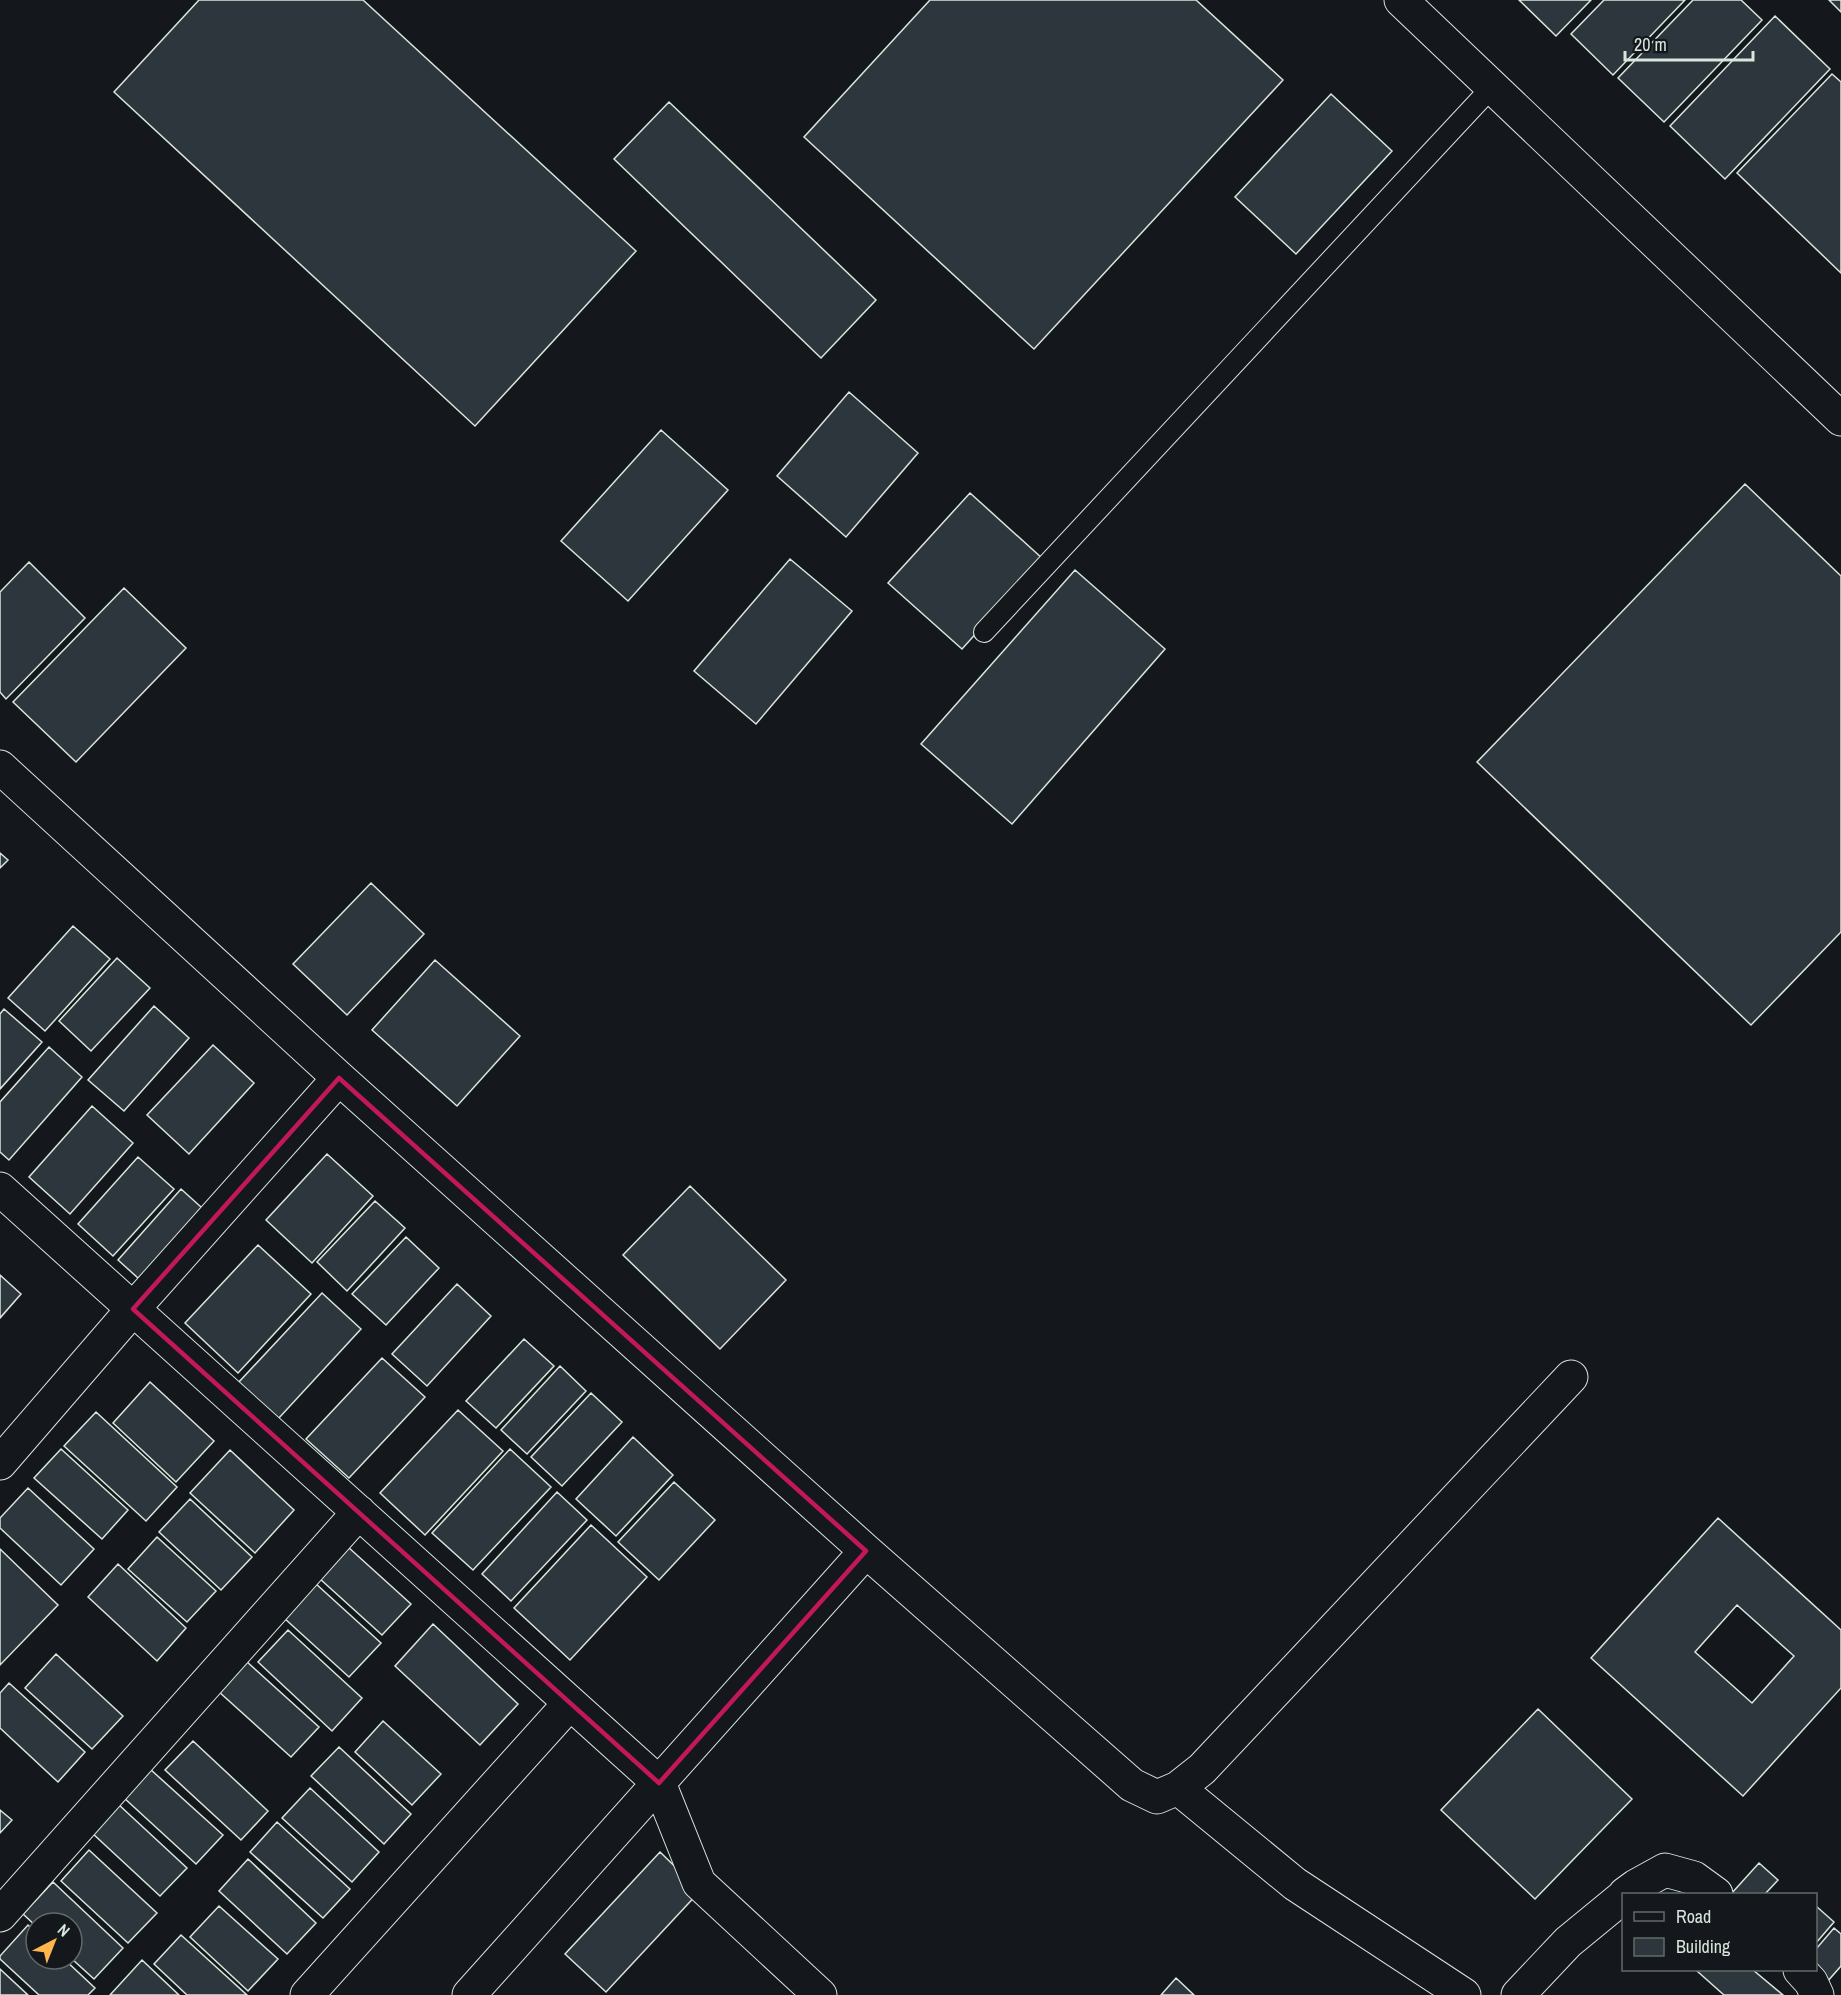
<svg xmlns="http://www.w3.org/2000/svg" width="1841" height="1995" font-family="'Archivo Narrow',sans-serif">
  <style>
    .building { fill: #2c363c; stroke: #d8e6dc; stroke-width: 1.5; fill-rule: evenodd }
    .lines { fill: none; stroke-linecap: round; stroke-linejoin: round }
    .lane-casing { stroke: #d8e6dc; stroke-width: 22 }
    .street-casing { stroke: #d8e6dc; stroke-width: 35 }
    .secondary-casing { stroke: #d8e6dc; stroke-width: 35 }
    .lane { stroke: #14181c; stroke-width: 20 }
    .street { stroke: #14181c; stroke-width: 33 }
    .secondary { stroke: #14181c; stroke-width: 33 }
    .marked { fill: none; stroke: #c2185b; stroke-width: 4.5; stroke-linejoin: round }
  </style>
  <rect width="100%" height="100%" fill="#14181c"/>
  <path class="building" d="M 199,0 L 363,0 L 636,251 L 475,426 L 114,92 Z
    M 930,0 L 1196,0 L 1283,80 L 1034,349 L 804,137 Z
    M 1519,0 L 1591,0 L 1556,36 Z
    M 1604,0 L 1685,0 L 1613,75 L 1571,34 Z
    M 1693,0 L 1741,0 L 1762,20 L 1664,122 L 1618,78 Z
    M 1829,0 L 1841,0 L 1841,12 Z
    M 1775,16 L 1830,69 L 1725,179 L 1670,126 Z
    M 1832,74 L 1841,82 L 1841,273 L 1737,173 Z
    M 1331,94 L 1392,151 L 1296,254 L 1235,197 Z
    M 669,102 L 876,300 L 821,358 L 614,159 Z
    M 849,392 L 918,453 L 846,537 L 777,476 Z
    M 661,430 L 728,490 L 628,601 L 561,541 Z
    M 1745,484 L 1841,576 L 1841,932 L 1751,1025 L 1477,762 Z
    M 970,493 L 1043,559 L 962,649 L 888,583 Z
    M 790,559 L 852,611 L 756,724 L 694,671 Z
    M 29,562 L 85,618 L 6,699 L 0,692 L 0,592 Z
    M 1075,570 L 1165,649 L 1012,824 L 921,744 Z
    M 124,588 L 186,648 L 76,762 L 13,702 Z
    M 0,853 L 8,860 L 0,868 Z
    M 371,883 L 424,934 L 347,1015 L 293,964 Z
    M 73,926 L 110,959 L 45,1031 L 8,998 Z
    M 117,958 L 150,988 L 91,1051 L 59,1021 Z
    M 435,960 L 520,1036 L 457,1106 L 372,1030 Z
    M 154,1006 L 189,1038 L 124,1111 L 88,1080 Z
    M 4,1009 L 42,1042 L 0,1089 L 0,1014 Z
    M 213,1045 L 254,1083 L 189,1154 L 147,1115 Z
    M 49,1047 L 82,1077 L 9,1160 L 0,1152 L 0,1102 Z
    M 92,1106 L 133,1143 L 70,1214 L 29,1177 Z
    M 327,1154 L 373,1196 L 312,1263 L 266,1220 Z
    M 138,1157 L 174,1189 L 113,1256 L 78,1224 Z
    M 690,1186 L 786,1280 L 720,1349 L 623,1255 Z
    M 181,1189 L 211,1216 L 148,1287 L 118,1260 Z
    M 375,1201 L 405,1228 L 347,1291 L 317,1262 Z
    M 406,1237 L 439,1268 L 386,1325 L 352,1294 Z
    M 258,1245 L 311,1294 L 238,1373 L 185,1323 Z
    M 0,1275 L 21,1294 L 0,1318 Z
    M 457,1284 L 491,1316 L 427,1386 L 392,1354 Z
    M 322,1293 L 361,1329 L 278,1419 L 238,1383 Z
    M 524,1339 L 554,1366 L 496,1428 L 466,1401 Z
    M 382,1358 L 425,1397 L 349,1478 L 306,1439 Z
    M 560,1366 L 586,1391 L 527,1454 L 501,1430 Z
    M 150,1382 L 214,1441 L 176,1482 L 113,1423 Z
    M 591,1393 L 622,1422 L 562,1486 L 531,1457 Z
    M 458,1410 L 503,1451 L 425,1535 L 380,1493 Z
    M 96,1412 L 177,1487 L 146,1521 L 64,1446 Z
    M 633,1437 L 673,1475 L 616,1536 L 576,1499 Z
    M 61,1449 L 128,1510 L 102,1539 L 34,1478 Z
    M 510,1449 L 551,1487 L 473,1570 L 432,1533 Z
    M 230,1450 L 294,1510 L 255,1553 L 190,1493 Z
    M 674,1482 L 715,1520 L 659,1580 L 618,1542 Z
    M 28,1488 L 94,1549 L 61,1585 L 0,1528 L 0,1518 Z
    M 557,1492 L 587,1520 L 511,1601 L 482,1574 Z
    M 190,1499 L 252,1557 L 221,1590 L 159,1532 Z
    M 1718,1518 L 1841,1630 L 1841,1688 L 1743,1796 L 1591,1658 ZM 1737,1605 L 1794,1656 L 1752,1703 L 1695,1652 Z
    M 591,1525 L 647,1577 L 570,1660 L 514,1608 Z
    M 157,1537 L 216,1591 L 187,1622 L 128,1569 Z
    M 348,1547 L 411,1604 L 382,1635 L 319,1578 Z
    M 0,1549 L 58,1605 L 0,1665 Z
    M 118,1564 L 186,1628 L 157,1661 L 88,1597 Z
    M 315,1583 L 381,1643 L 349,1677 L 284,1618 Z
    M 433,1624 L 518,1704 L 480,1745 L 395,1666 Z
    M 288,1630 L 362,1698 L 332,1731 L 258,1662 Z
    M 56,1654 L 123,1716 L 92,1749 L 25,1688 Z
    M 246,1661 L 319,1727 L 291,1757 L 218,1691 Z
    M 9,1683 L 85,1752 L 58,1782 L 0,1728 L 0,1693 Z
    M 1538,1709 L 1632,1799 L 1535,1899 L 1441,1810 Z
    M 383,1721 L 441,1774 L 412,1805 L 355,1752 Z
    M 193,1741 L 268,1811 L 241,1840 L 165,1770 Z
    M 339,1747 L 411,1814 L 384,1844 L 311,1776 Z
    M 150,1769 L 223,1835 L 196,1864 L 123,1797 Z
    M 310,1788 L 379,1852 L 352,1882 L 282,1818 Z
    M 118,1804 L 187,1868 L 160,1896 L 91,1832 Z
    M 0,1810 L 12,1820 L 0,1833 Z
    M 277,1822 L 350,1889 L 323,1918 L 250,1852 Z
    M 89,1850 L 157,1913 L 128,1943 L 61,1881 Z
    M 660,1852 L 700,1891 L 606,1992 L 565,1954 Z
    M 248,1859 L 316,1923 L 287,1954 L 219,1891 Z
    M 1759,1863 L 1778,1880 L 1765,1894 L 1731,1894 Z
    M 53,1882 L 123,1948 L 94,1979 L 72,1959 L 72,1923 L 36,1923 L 36,1926 L 23,1914 Z
    M 219,1906 L 278,1959 L 248,1991 L 190,1937 Z
    M 1816,1906 L 1834,1922 L 1816,1943 Z
    M 28,1925 L 36,1933 L 36,1959 L 64,1959 L 95,1988 L 88,1995 L 39,1995 L 0,1959 L 0,1956 Z
    M 1834,1928 L 1841,1934 L 1841,1966 L 1826,1983 L 1816,1970 L 1816,1949 Z
    M 181,1935 L 247,1995 L 187,1995 L 154,1964 Z
    M 142,1960 L 179,1995 L 110,1995 Z
    M 0,1969 L 28,1995 L 0,1995 Z
    M 1698,1970 L 1753,1970 L 1783,1995 L 1724,1995 L 1697,1971 Z
    M 1176,1978 L 1194,1995 L 1161,1995 Z"/>
  <g class="lines">
    <g class="lane-casing">
      <path id="lane" d="M 984,632 L 1492,87"/>
    </g>
    <g class="street-casing">
      <path id="street" d="M 0,767 L 339,1078 L 866,1551 L 1132,1785 L 1157,1797 L 1178,1788 L 1202,1769 L 1571,1377
        M 0,1189 L 659,1783 L 699,1883 L 820,1995
        M 0,1463 L 133,1309 L 339,1078
        M 1178,1788 L 1295,1884 L 1464,1995
        M 1625,1894 L 1636,1886 L 1665,1870 L 1694,1878 L 1716,1894
        M 0,1915 L 359,1512
        M 1800,1970 L 1811,1982 L 1817,1995
        M 307,1995 L 570,1703
        M 469,1995 L 866,1551
        M 1518,1995 L 1568,1942 L 1624,1896"/>
    </g>
    <g class="secondary-casing">
      <path id="secondary" d="M 1401,0 L 1841,419"/>
    </g>
    <use href="#lane" class="lane"/>
    <use href="#street" class="street"/>
    <use href="#secondary" class="secondary"/>
  </g>
  <path class="marked" d="M 339,1078 L 866,1551 L 659,1783 L 133,1309 Z"/>
  <rect x="1622" y="1893" width="195" height="78" fill="#14181c" stroke="#626a69" stroke-width="1.5"/>
  <rect x="1634" y="1912" width="30" height="9" fill="#14181c" stroke="#626a69" stroke-width="1.5"/>
  <text x="1676" y="1923" font-size="18" fill="#d8e6dc">Road</text>
  <rect x="1634" y="1938" width="30" height="18" fill="#2c363c" stroke="#626a69" stroke-width="1.5"/>
  <text x="1676" y="1953" font-size="18" fill="#d8e6dc">Building</text>
  <g transform="translate(54 1941) rotate(42)"><circle r="28" fill="#14181c" stroke="#626a69" stroke-width="1.5"/>
  <path d="M0-4.5L10 22L0 15L-10 22Z" fill="#ffb74d"/>
  <text y="-9" font-size="16" font-weight="bold" text-anchor="middle" fill="#d8e6dc">N</text>
  </g>
  <path d="M1625 51v9h128v-9" fill="none" stroke="#d8e6dc" stroke-width="3"/>
  <text x="1634" y="51" font-size="18" fill="#d8e6dc" stroke="#14181c" stroke-width="4.5" paint-order="stroke">20 m</text>
</svg>
